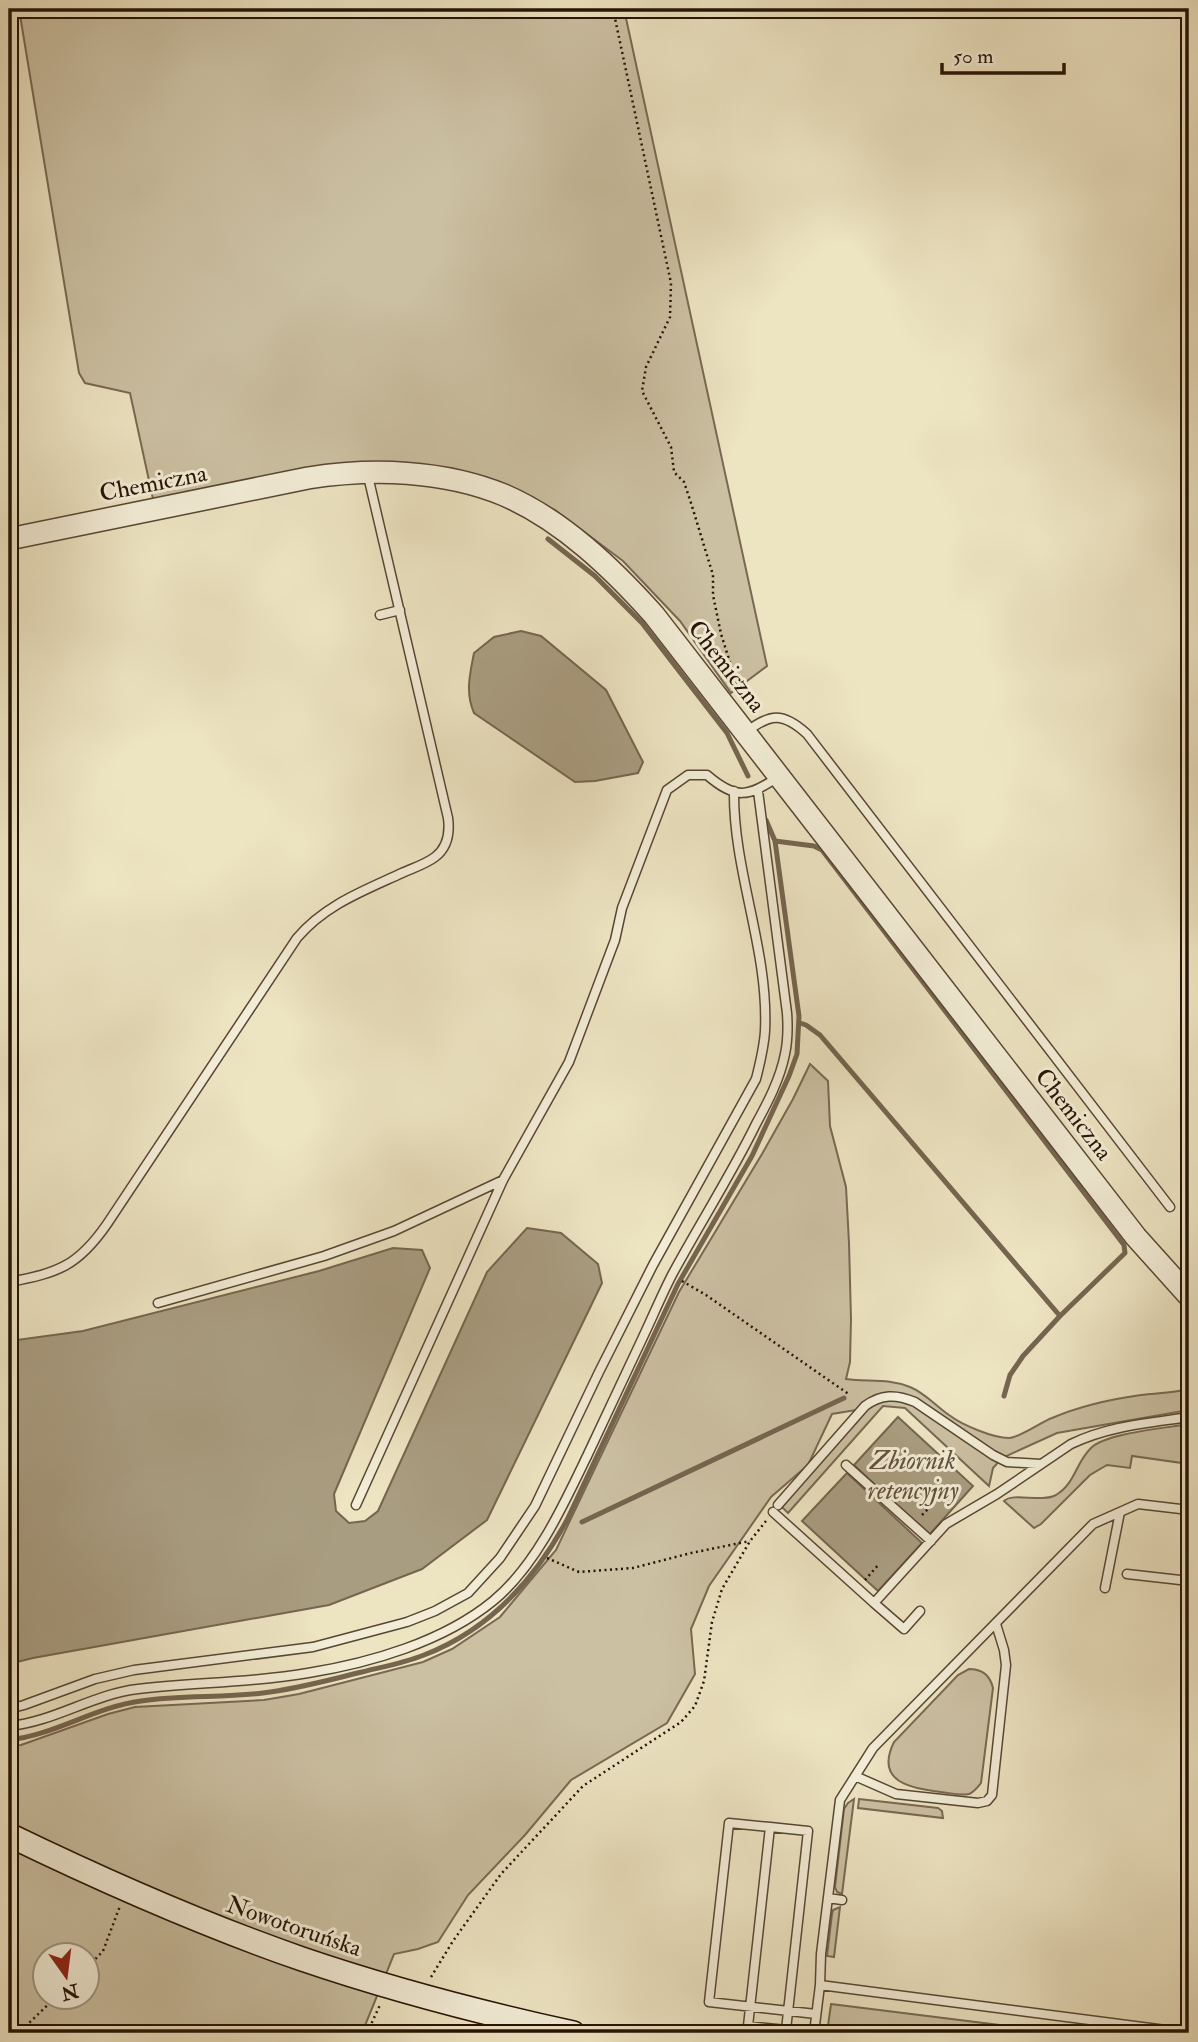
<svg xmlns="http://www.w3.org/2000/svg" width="1198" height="2042" font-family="'IM FELL Double Pica',serif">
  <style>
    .green { fill: #cbc0a2; stroke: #786953; stroke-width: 2; fill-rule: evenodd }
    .water { fill: #a99d81; stroke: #75654f; stroke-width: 2 }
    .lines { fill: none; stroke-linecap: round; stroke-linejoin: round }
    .stream { stroke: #75654f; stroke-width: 5 }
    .service-casing { stroke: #584634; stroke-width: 11 }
    .tertiary-casing { stroke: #584634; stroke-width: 24 }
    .secondary-casing { stroke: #261204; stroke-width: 26 }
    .path { stroke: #261204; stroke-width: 2.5; stroke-dasharray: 2 3.5; stroke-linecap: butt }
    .service { stroke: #f3edd7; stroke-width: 8 }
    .tertiary { stroke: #f3edd7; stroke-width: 21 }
    .secondary { stroke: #f3edd7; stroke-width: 23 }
    .labels { text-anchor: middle; stroke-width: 6; stroke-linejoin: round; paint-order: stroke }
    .street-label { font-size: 24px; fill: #261204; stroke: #f3edd7 }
    .water-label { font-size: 26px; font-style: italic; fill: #61513c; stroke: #f3edd7 }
  </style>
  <rect width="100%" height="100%" fill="#ede4c2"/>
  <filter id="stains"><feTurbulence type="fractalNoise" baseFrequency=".00286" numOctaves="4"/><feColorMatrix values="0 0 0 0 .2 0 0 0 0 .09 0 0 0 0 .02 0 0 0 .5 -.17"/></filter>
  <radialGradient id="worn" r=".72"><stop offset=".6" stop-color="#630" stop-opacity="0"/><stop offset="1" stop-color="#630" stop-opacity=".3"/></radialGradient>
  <path class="green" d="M 19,9 L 624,9 L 767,666 L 731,693 L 680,621 L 623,561 L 555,510 L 500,482 L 447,468 L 153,499 L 130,393 L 85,383 L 79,373 Z
    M 810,1064 L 828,1081 L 830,1126 L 846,1187 L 849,1243 L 851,1319 L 850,1362 L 846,1379 C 868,1382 889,1378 910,1387 C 925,1393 936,1406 949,1415 C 962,1425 993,1438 1009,1438 C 1019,1438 1041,1422 1052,1418 C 1080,1406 1112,1399 1141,1395 C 1158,1393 1173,1393 1189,1389 L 1189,1410 L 1057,1433 L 1002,1458 L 993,1468 L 989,1486 L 905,1408 L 883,1406 L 788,1513 L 781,1506 L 859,1412 L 856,1410 L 832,1414 L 808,1465 L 771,1497 L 709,1586 L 691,1629 L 695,1674 L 667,1723 L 571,1780 L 525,1835 L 468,1895 L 438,1942 L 418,1949 L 394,1954 L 362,2033 L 10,2033 L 9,1746 L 21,1745 L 108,1714 L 135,1707 L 264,1700 L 299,1694 L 423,1662 L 452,1649 L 500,1617 L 556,1550 L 679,1292 L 762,1154 L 793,1099 ZM 46,1954 L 88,1954 L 88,1996 L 46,1996 Z
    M 1189,1424 L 1189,1464 L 1132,1456 L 1130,1468 L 1107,1465 L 1090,1475 L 1041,1524 L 1034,1528 L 1004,1501 C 1014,1492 1040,1503 1056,1495 C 1075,1484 1076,1462 1091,1448 C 1106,1433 1166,1428 1189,1424 Z
    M 969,1669 C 982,1669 990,1675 993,1688 L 981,1783 C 977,1788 974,1792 969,1794 C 960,1796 950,1793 941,1792 C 912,1788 874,1783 894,1742 L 958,1675 Z
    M 854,1799 L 842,1894 L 837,1892 L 835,1887 L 844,1809 L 848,1803 Z
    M 859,1799 L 938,1808 L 942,1811 L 943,1818 L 858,1808 Z
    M 840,1907 L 834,1957 L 827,1956 L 832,1914 L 833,1910 Z
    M 831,2004 L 1065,2033 L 827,2033 Z"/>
  <path class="water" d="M 521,631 L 541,636 L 606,690 L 643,762 L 638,773 L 595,781 L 575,782 L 474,713 C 465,692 470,674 474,653 L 494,637 Z
    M 527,1228 L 561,1233 L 598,1264 L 602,1283 L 487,1520 L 422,1569 L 329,1605 L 33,1658 L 9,1664 L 9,1341 L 83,1331 L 319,1271 L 393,1248 L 422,1250 L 430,1268 L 334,1494 L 336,1511 L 349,1523 L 365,1521 L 378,1511 L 487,1272 Z
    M 898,1417 L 973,1486 L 929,1535 L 854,1465 Z
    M 847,1473 L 922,1543 L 878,1591 L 802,1521 Z"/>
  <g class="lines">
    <path class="stream" d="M 548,539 L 595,576 L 642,623 L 727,733 L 748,776
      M 775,841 L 814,846 L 822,850 L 1124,1245 L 1125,1253 L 1060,1316 L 1023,1356 L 1010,1375 L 1004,1396
      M 800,1023 L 806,1025 L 820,1035 L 1060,1316
      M 582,1522 L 844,1398
      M 9,1740 C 55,1735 95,1707 141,1701 C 181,1695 223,1698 263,1693 C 297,1689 329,1680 362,1672 C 382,1667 404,1663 424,1655 C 489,1630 534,1581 567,1520 L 678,1284 L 752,1156 L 789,1076 L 797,1054 L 799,1016 L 775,841 L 766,820"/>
    <g class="service-casing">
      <path id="service" d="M 380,615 L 400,610
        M 745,733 C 770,713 783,712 807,734 L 1170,1207
        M 9,1282 C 58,1273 78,1266 107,1224 L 297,938 C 325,905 363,891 402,873 C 413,868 426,864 435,857 C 448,847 450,833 448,818 L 368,476
        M 158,1303 L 324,1256 L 394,1231 L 503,1180
        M 846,1465 L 931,1541
        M 356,1505 L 503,1180 L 569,1062 L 615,940 L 622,908 L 667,790 L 688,775 L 707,775 C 736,800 748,797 778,777
        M 778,1505 L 865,1406 C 881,1394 896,1394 915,1402 L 993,1455 L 1007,1462 L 1041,1464
        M 773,1512 L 874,1603
        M 1127,1574 L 1189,1581
        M 1105,1588 L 1120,1512
        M 920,1611 L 904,1629 L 874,1603 L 946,1524 L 997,1494 L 1071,1444 C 1108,1426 1149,1423 1189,1417
        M 9,1709 L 24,1705 L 95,1679 L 134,1670 L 313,1647 L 407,1622 L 435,1611 L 468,1593 L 500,1558 L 535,1506 L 599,1372 L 653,1265 L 756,1079 C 760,1063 764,1048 765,1031 C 769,950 733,872 734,791
        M 9,1726 C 54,1722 93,1694 138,1689 C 195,1682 252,1683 308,1673 C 370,1663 443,1642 493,1601 C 536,1566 564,1504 588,1454 C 606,1415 625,1376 643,1337 C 653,1316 662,1294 673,1273 C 700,1223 731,1175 756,1124 C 768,1102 780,1079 785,1054 C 788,1040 788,1027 787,1013 L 758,791
        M 855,1776 L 896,1794 L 978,1803 L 987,1801 L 992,1795 L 1006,1665 L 1004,1650 L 996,1624
        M 770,1827 L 808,1831 L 786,2030 L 748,2026 Z
        M 770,1827 L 729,1823 L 709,2002 L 816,2014
        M 828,1898 L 842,1900
        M 820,1985 L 1189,2033
        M 814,2033 L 820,1985 L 821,1954 L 840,1800 L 873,1748 L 1093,1524 L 1138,1504 L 1189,1510"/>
    </g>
    <g class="tertiary-casing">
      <path id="tertiary" d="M 9,539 L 308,478 C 372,468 443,470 504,495 C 562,520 612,568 654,615 L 1136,1237 L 1189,1296"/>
    </g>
    <g class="secondary-casing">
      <path id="secondary" d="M 9,1835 C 104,1881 201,1924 302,1959 C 390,1989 482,2013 573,2033"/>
    </g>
    <path class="path" d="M 613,9 L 671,283 L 670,317 L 646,367 L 642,391 L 671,447 L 674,472 L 684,482 L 691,503 L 713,575 L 713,595 L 721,634 L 740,694
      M 682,1281 L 706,1295 L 850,1395
      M 922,1515 L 930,1507
      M 547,1558 L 579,1572 L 633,1568 L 691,1553 L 750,1541
      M 865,1580 L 879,1564
      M 88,1967 L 103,1951 L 120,1906
      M 431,1977 L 453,1941 L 501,1874 L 583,1786 L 681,1722 L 695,1706 L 704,1681 L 712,1622 L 722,1589 L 750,1541 L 766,1521
      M 28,2033 L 28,2024 L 57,1996
      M 367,2033 L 380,2005"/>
    <use href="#service" class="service"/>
    <use href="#tertiary" class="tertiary"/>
    <use href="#secondary" class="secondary"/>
  </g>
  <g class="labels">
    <g class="street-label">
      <text transform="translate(153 483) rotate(-11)" y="8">Chemiczna</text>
      <text transform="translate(727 666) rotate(52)" y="8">Chemiczna</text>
      <text transform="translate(1074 1114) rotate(52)" y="8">Chemiczna</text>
      <text transform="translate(294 1926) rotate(19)" y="8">Nowotoruńska</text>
    </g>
    <g class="water-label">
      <text x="913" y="1469">Zbiornik<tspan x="913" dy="30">retencyjny</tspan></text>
    </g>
  </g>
  <rect width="1198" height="2042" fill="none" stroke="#ede4c2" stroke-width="35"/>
  <rect x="10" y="10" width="1177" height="2021" fill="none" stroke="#261204" stroke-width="3.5"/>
  <rect x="18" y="18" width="1163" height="2007" fill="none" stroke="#261204" stroke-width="2"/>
  <g transform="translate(66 1976) rotate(166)"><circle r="33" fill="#f3edd7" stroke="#a19583" stroke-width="2"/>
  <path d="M0-5L12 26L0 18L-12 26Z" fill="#8f2418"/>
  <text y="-10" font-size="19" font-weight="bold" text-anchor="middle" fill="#261204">N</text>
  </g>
  <path d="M942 63v10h122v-10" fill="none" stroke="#261204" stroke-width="3.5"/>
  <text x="953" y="63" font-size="21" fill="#261204" stroke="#f3edd7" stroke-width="5" paint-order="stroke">50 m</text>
  <rect width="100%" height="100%" filter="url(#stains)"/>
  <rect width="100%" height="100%" fill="url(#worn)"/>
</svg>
